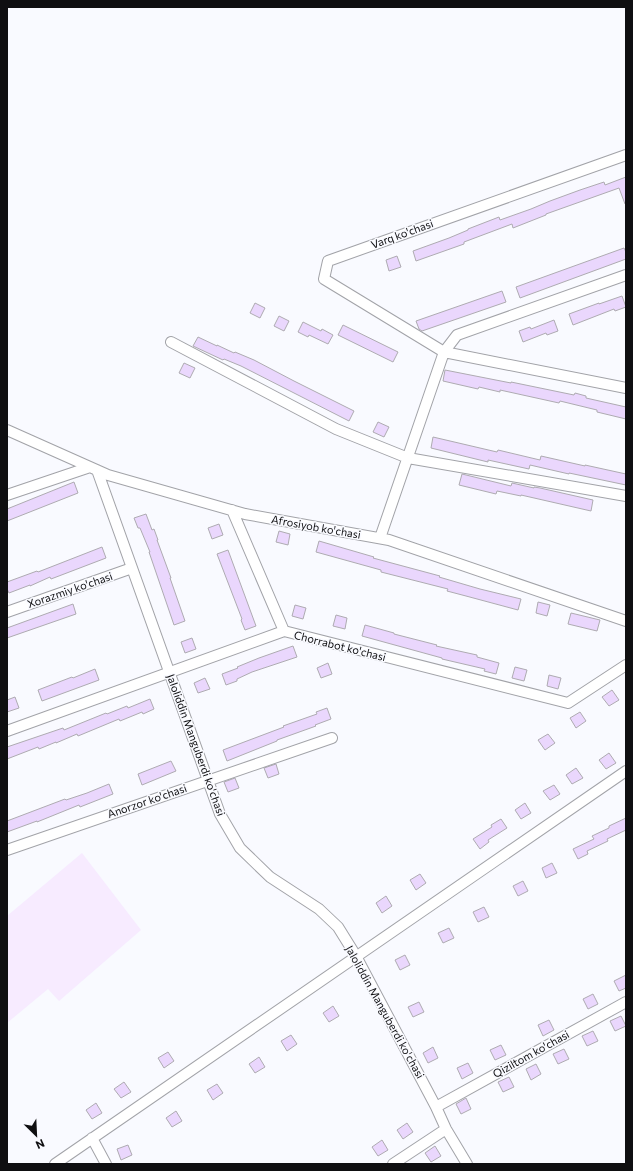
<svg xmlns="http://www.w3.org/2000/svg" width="633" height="1171" font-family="Commissioner,sans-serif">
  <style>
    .industrial { fill: #f7ebff }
    .building { fill: #ead7fd; stroke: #aeabb1 }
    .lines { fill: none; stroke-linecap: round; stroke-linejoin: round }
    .minor-casing { stroke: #a2a3a8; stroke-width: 12 }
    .minor { stroke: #fff; stroke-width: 10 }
    .labels { text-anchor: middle; stroke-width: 3; stroke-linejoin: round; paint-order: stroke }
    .street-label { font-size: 11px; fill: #0f0f11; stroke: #f9faff }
  </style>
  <rect width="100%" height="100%" fill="#f9faff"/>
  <path class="industrial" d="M 82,853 L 141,930 L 59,1001 L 48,989 L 7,1023 L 7,916 Z"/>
  <path class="building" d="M 626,177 L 626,204 L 625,204 L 619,188 L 546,214 L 546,215 L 513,228 L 512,224 L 464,242 L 464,244 L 416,261 L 413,251 L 449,238 L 468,230 L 468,229 L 499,217 L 500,220 L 531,209 L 550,201 L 580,190 L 604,182 L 605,185 Z
    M 624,248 L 626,252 L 626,259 L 520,298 L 516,287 Z
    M 397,256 L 401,267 L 389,271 L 386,260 Z
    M 502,291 L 506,302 L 422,331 L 419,329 L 416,321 Z
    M 622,296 L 626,307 L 615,311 L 614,309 L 573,325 L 569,314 L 599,303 L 599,304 Z
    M 255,303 L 265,308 L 260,318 L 250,313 Z
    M 279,316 L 289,321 L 284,331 L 274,326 Z
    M 554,320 L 558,331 L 547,335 L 546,333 L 523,342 L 519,331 L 530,327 L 531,329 Z
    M 303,322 L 321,331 L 322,329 L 333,335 L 328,344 L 309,335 L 308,337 L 298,332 Z
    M 343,325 L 398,352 L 393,362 L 338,335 Z
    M 198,337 L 217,346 L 217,345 L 234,353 L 235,352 L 254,360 L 294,381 L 354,411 L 349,421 L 241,366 L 224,359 L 223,360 L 193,346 Z
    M 184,363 L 195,368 L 190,378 L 179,373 Z
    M 445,370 L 511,383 L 511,382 L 574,395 L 575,393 L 586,396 L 586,398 L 626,407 L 626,419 L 597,412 L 597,410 L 560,401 L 559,403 L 500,390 L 500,392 L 479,387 L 478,389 L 443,381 Z
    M 378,422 L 389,427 L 384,437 L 373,432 Z
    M 433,437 L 497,452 L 498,450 L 540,460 L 541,456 L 585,466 L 585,465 L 626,474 L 626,485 L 569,473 L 569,474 L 530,465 L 529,469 L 488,460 L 488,462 L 431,448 Z
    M 462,474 L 511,486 L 512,483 L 534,488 L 534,487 L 540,488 L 593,500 L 591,511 L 521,495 L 521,496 L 497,491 L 496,494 L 459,485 Z
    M 74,482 L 78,493 L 7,521 L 7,509 Z
    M 146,514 L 152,530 L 154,529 L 158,540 L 157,540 L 171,578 L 170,578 L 185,621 L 174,625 L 149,552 L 150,552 L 140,528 L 138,528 L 134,518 Z
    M 219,524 L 223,535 L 212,539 L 208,528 Z
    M 279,531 L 290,534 L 288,545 L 276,542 Z
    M 319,541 L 374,557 L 373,558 L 440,576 L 439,577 L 480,589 L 521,599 L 518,610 L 466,596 L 447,591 L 448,589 L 381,572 L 381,570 L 316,552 Z
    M 102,547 L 106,558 L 51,579 L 50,577 L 30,586 L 30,585 L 9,593 L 7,589 L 7,582 L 37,571 L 38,572 Z
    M 228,550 L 256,626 L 245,630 L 241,620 L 242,619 L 217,554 Z
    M 538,602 L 550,605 L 547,616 L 536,613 Z
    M 73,604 L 76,614 L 7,638 L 7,628 Z
    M 295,605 L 306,608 L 303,619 L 292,616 Z
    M 571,613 L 600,620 L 597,631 L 568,624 Z
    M 336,615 L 347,618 L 345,629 L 333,626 Z
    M 365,625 L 394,633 L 394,634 L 437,645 L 436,646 L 477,655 L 477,657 L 499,663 L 496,674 L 484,671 L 485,669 L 442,659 L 442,658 L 362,636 Z
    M 192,638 L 196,649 L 185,653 L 181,642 Z
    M 293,646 L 297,657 L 252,672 L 237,679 L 237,681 L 226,685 L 222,674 L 238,668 L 237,667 L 259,658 Z
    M 328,663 L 332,674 L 321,678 L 317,668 Z
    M 515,667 L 527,670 L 524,681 L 512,678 Z
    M 95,669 L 99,680 L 42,701 L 38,690 L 72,677 L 73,678 Z
    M 549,675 L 561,678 L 558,689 L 547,686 Z
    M 205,678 L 210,689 L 198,693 L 194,683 Z
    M 612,690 L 619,700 L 609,706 L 602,697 Z
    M 15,697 L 19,708 L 7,712 L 7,700 Z
    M 150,699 L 154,709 L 143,714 L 142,712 L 120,721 L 119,719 L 78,736 L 77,734 L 56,743 L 56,742 L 39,749 L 38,747 L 7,759 L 7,747 L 63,728 L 64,730 L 106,713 L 107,714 L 127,706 L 128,708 Z
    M 327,708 L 331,719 L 315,725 L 316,726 L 277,740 L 277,741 L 227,761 L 223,750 L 284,727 L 283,726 L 317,714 L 316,712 Z
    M 580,712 L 586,721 L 576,728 L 570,718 Z
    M 548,734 L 555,743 L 545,750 L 538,740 Z
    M 609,753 L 616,763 L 606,769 L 599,760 Z
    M 171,761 L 176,771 L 142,785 L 138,774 Z
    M 276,764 L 279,774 L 268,778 L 264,768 Z
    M 576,768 L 583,778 L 572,784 L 566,775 Z
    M 235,778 L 239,788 L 228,792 L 224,782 Z
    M 109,784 L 113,794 L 80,807 L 79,805 L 37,822 L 37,821 L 7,832 L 7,821 L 65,799 L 66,800 L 87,793 Z
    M 554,785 L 560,794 L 550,800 L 543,791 Z
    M 525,803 L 531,813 L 521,819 L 515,810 Z
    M 626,818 L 626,830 L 607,839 L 608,841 L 587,851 L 588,854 L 578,859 L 573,849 L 594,839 L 592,836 L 609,828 L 609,826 Z
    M 501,819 L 507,828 L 488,840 L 489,842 L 480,849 L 473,839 L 492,827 L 491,825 Z
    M 552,863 L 557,873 L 546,878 L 542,868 Z
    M 420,874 L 426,883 L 416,890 L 410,880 Z
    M 523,881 L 528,891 L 518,896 L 513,886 Z
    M 386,896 L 392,906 L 382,913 L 376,903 Z
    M 484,907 L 489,917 L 478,922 L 473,912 Z
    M 449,928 L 454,938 L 443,943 L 438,933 Z
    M 405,955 L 410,965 L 400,970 L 395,960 Z
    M 626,975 L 626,988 L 619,991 L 614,981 Z
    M 593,994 L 598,1004 L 588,1009 L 583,999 Z
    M 419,1002 L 424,1012 L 413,1017 L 408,1007 Z
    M 333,1006 L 339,1016 L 329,1022 L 323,1013 Z
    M 621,1016 L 626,1026 L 615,1031 L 610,1021 Z
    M 549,1020 L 554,1030 L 543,1036 L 538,1025 Z
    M 593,1031 L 598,1041 L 587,1046 L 582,1036 Z
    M 291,1035 L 297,1044 L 287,1051 L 281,1041 Z
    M 501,1045 L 506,1055 L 495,1060 L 490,1050 Z
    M 433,1047 L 438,1058 L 428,1063 L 423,1053 Z
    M 564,1049 L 569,1059 L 558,1064 L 553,1054 Z
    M 168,1052 L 174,1061 L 164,1068 L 158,1058 Z
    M 259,1057 L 265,1067 L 255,1073 L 249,1064 Z
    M 468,1063 L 473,1073 L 462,1079 L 457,1068 Z
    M 536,1064 L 541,1074 L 531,1080 L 526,1069 Z
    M 509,1077 L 514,1087 L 503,1092 L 498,1082 Z
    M 124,1082 L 131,1092 L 121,1098 L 114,1089 Z
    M 217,1084 L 223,1093 L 213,1100 L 207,1090 Z
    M 466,1098 L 471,1109 L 461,1114 L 456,1104 Z
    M 96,1103 L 102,1113 L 92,1119 L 86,1110 Z
    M 176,1111 L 182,1121 L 172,1127 L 166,1118 Z
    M 407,1123 L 413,1132 L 403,1139 L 397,1130 Z
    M 382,1140 L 388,1150 L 378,1156 L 372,1147 Z
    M 128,1145 L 132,1155 L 121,1160 L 117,1149 Z
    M 435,1146 L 441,1156 L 431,1162 L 425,1153 Z"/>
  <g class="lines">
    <g class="minor-casing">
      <path id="minor" d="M 626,155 L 328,261 L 324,279 L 444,352 L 626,388
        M 171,342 L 336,429 L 408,458 L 626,496
        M 7,430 L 108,475 L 245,514 L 389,540 L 626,621
        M 97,470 L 220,814 L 240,848 L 270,877 L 319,909 L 338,927 L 356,956 L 436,1107 L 446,1129 L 467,1164
        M 7,495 L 90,467
        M 232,510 L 284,631
        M 380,538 L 444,352 L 457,335 L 626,275
        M 7,612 L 132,568
        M 7,731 L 284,631 L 568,703 L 626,665
        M 7,850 L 332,738
        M 436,1107 L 626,1002
        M 92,1138 L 106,1164
        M 55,1164 L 626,771
        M 393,1164 L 446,1129"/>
    </g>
    <use href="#minor" class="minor"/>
  </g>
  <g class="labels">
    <g class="street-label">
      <text transform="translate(402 234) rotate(-20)" y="4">Varq ko'chasi</text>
      <text transform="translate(316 527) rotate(10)" y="4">Afrosiyob ko'chasi</text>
      <text transform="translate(70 590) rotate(-19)" y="4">Xorazmiy ko'chasi</text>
      <text transform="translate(340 646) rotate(14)" y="4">Chorrabot ko'chasi</text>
      <text transform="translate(196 745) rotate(70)" y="4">Jaloliddin Manguberdi ko'chasi</text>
      <text transform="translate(147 801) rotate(-19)" y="4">Anorzor ko'chasi</text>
      <text transform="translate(385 1012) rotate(61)" y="4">Jaloliddin Manguberdi ko'chasi</text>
      <text transform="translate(531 1054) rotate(-29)" y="4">Qiziltom ko'chasi</text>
    </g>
  </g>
  <rect width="633" height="1171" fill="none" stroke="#0f0f11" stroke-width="16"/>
  <g transform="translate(36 1135) rotate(156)" stroke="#f9faff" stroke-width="3" paint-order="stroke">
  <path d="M0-3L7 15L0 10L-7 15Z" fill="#0f0f11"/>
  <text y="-6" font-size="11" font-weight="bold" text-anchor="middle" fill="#0f0f11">N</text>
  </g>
</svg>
